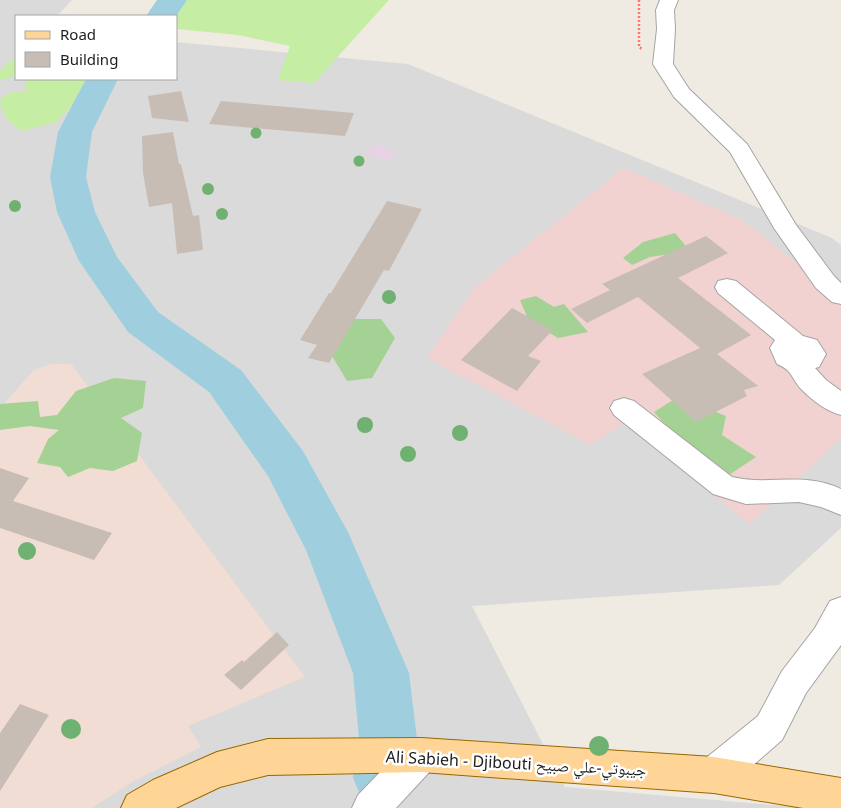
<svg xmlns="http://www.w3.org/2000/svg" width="841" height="808" font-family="'Noto Sans','Noto Naskh Arabic',sans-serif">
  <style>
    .residential { fill: #dbdada }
    .commercial { fill: #f1d2d0 }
    .industrial { fill: #e8d3e4 }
    .military { fill: #f2ddd4 }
    .grass { fill: #c6eda4 }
    .forest { fill: #a4d194 }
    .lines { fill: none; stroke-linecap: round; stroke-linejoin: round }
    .river { fill: #9fcfdf; fill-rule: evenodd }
    .building { fill: #c7bdb5 }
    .minor-casing { stroke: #a4a4a4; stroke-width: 2 }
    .major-casing { stroke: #966800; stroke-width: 2 }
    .path { stroke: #ff7763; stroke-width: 2.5; stroke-dasharray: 2 2; stroke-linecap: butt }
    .minor { fill: #fff; fill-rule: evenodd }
    .major { fill: #ffd597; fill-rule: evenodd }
    .tree { fill: #6eb170 }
    .labels { text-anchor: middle; stroke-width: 5; stroke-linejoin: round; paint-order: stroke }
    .near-street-label { font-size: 16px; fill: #1d1d1d; stroke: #fff }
  </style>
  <rect width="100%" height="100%" fill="#efebe2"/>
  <path class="residential" d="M 0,0 L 72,0 L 57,16 L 16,16 L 16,79 L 176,79 L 176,42 L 408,64 L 832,238 L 841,245 L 841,528 L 779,585 L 472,606 L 565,787 L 807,808 L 0,808 Z"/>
  <path class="commercial" d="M 624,168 L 742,220 L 841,298 L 841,438 L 750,524 L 623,424 L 591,445 L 427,358 L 475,287 Z"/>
  <path class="industrial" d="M 377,144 L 399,154 L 387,162 L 365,152 Z"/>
  <path class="military" d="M 50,364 L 71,364 L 305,677 L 188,726 L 201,747 L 132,782 L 92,808 L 0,808 L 0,408 L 34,370 Z"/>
  <path class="grass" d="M 187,0 L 389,0 L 314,83 L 278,80 L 290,46 L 238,35 L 176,29 L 176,16 L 175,16 Z
    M 16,59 L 16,76 L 0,80 L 0,71 L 9,62 Z
    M 25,79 L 95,79 L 57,122 L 22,131 C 10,124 0,114 0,99 L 13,91 L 27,92 Z"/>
  <path class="forest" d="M 675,233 L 690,251 L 650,257 L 632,265 L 623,258 L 643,242 Z
    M 536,296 L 554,307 L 564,304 L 588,332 L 558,338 L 528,319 L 520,300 Z
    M 345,319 L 381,319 L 395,338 L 372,378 L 347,381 L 326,346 Z
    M 114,378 L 146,381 L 143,408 L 121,418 L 142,433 L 137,461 L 113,471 L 90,468 L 68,477 L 60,467 L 37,463 L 48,439 L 59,430 L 30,426 L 0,430 L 0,404 L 38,401 L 40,417 L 57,415 L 76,391 Z
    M 678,397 L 726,416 L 722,435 L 756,457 L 729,475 L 693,456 L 654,412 Z"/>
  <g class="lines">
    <path class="river" d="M 157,0 L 187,0 L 176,16 L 146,16 Z
      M 86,79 L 118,79 L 92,132 L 86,177 L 95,212 L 117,257 L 158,312 L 241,370 L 303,451 L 349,534 L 409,673 L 417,739 L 413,778 L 404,799 L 383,808 L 362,799 L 353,778 L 359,739 L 353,673 L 306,550 L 268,476 L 209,392 L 128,332 L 79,261 L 57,212 L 50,177 L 58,132 Z"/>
  </g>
  <path class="building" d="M 181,91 L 189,122 L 152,118 L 148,96 Z
    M 221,101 L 354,113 L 345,136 L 209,124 Z
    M 173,132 L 179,164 L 181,164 L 193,216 L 199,215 L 203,250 L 177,254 L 172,203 L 149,207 L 143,173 L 142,136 Z
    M 387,201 L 422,209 L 389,271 L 384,270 L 329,363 L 308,358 L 317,345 L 300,340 L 329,293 L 331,293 Z
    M 706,236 L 728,253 L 678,278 L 751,335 L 717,354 L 758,386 L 744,390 L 747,396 L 696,422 L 642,374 L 700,348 L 638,297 L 587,323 L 571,309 L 610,290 L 602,284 Z
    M 512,308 L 553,330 L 528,356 L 541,361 L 517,391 L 461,360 Z
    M 0,468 L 29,478 L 13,501 L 112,533 L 94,560 L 0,528 Z
    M 277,632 L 289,645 L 241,690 L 224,675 L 242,660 L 244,662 Z
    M 20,704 L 49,715 L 0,791 L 0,733 Z"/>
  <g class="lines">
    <g class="minor-casing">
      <path id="minor" d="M 660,0 L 678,0 L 674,10 L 675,29 L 673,64 L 689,89 L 747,144 L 796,225 L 834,276 L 841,283 L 841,304 L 832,302 L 816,288 L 774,228 L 730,152 L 674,97 L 653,64 L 657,29 L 656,10 Z
        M 727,279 L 736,281 L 803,336 L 817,340 L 826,354 L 819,367 L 815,368 L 826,380 L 841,391 L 841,415 C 826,411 812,400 801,389 C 790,376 793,371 777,364 L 770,348 L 775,340 L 718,293 L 715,287 L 718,281 Z
        M 624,398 L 634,401 L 732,477 C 769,486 803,471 841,489 L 841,515 L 821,507 L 799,502 L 746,504 L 713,494 L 614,415 L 610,408 L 614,401 Z
        M 841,597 L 841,645 L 806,693 L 782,740 L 727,788 L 714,793 L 701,788 L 696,775 L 701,762 L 758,716 L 782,671 L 815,628 L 830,601 Z
        M 421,738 L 434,743 L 439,755 L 434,767 L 396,808 L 352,808 L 358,795 L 408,743 Z"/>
    </g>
    <g class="major-casing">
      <path id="major" d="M 421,738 L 714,757 L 841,778 L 841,808 L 803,808 L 714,793 L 421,772 L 268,775 L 220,787 L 176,808 L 121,808 L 127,795 L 153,780 L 217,752 L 268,739 Z"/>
    </g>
    <path class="path" d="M 639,0 L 639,47 L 642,49"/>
    <use href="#minor" class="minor"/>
    <use href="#major" class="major"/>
  </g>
  <g class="tree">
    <circle cx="256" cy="133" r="5.5"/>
    <circle cx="359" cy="161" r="5.5"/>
    <circle cx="208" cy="189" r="6"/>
    <circle cx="15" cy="206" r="6"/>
    <circle cx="222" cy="214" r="6"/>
    <circle cx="389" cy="297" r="7"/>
    <circle cx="365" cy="425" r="8"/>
    <circle cx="460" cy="433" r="8"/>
    <circle cx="408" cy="454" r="8"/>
    <circle cx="27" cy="551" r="9"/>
    <circle cx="71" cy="729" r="10"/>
    <circle cx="599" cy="746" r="10"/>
  </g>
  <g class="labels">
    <g class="near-street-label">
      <text transform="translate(516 763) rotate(3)" y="6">Ali Sabieh - Djibouti جيبوتي-علي صبيح</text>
    </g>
  </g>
  <rect x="15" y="15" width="162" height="65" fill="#ffffff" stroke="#a5a5a5"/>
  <rect x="25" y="31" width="25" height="8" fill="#ffd597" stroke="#a5a5a5"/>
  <text x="60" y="40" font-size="15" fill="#1d1d1d">Road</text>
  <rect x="25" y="52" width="25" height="15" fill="#c7bdb5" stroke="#a5a5a5"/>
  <text x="60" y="65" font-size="15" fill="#1d1d1d">Building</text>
</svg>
